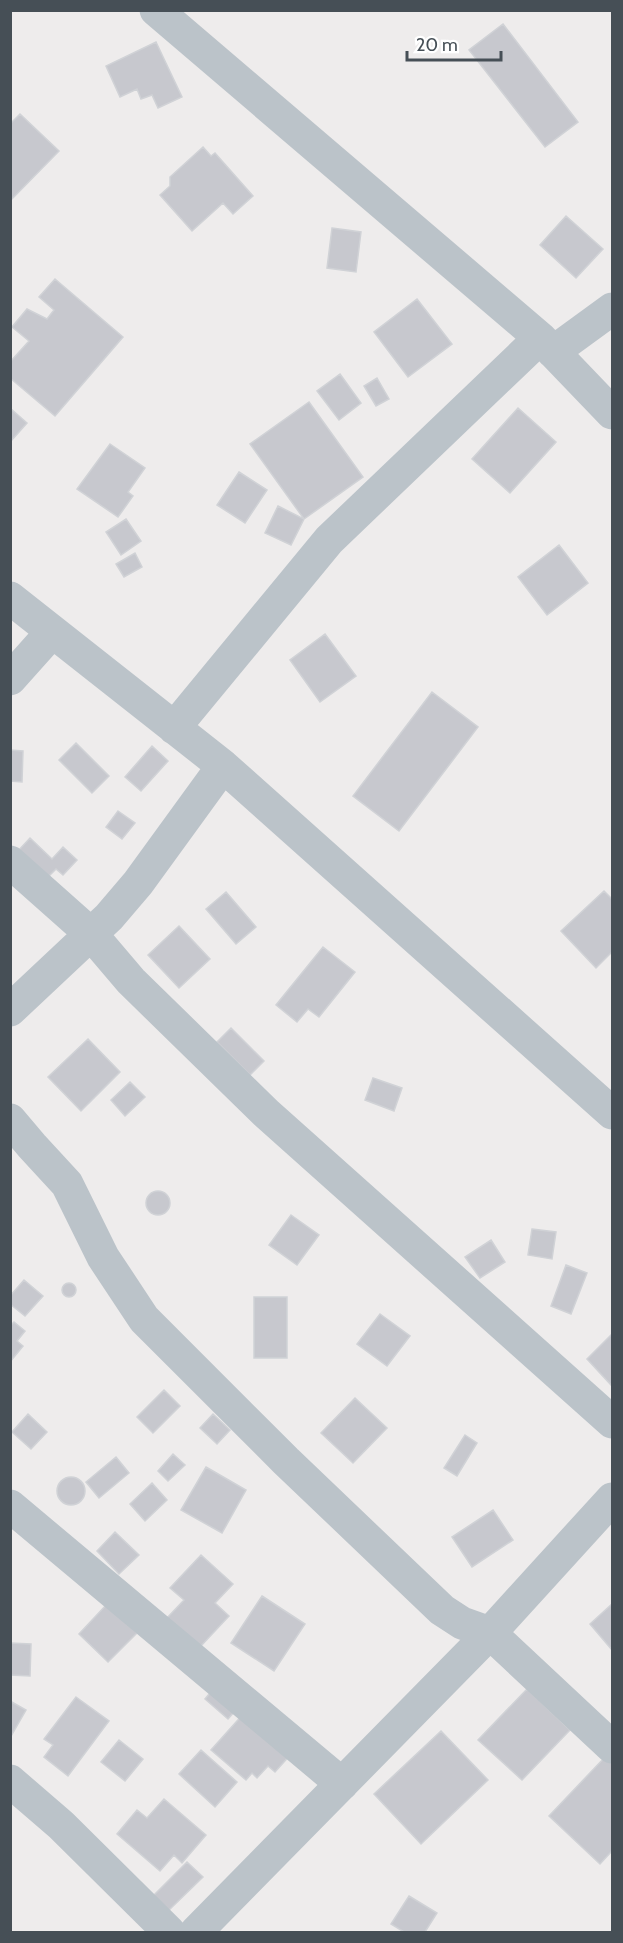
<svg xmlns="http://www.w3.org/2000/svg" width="623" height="1943" font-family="Cabin,sans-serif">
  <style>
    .building { fill: #c7c8ce; stroke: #d0d2d6; stroke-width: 1.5 }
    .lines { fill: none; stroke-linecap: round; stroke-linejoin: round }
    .street { stroke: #bbc3c9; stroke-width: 33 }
  </style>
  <rect width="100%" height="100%" fill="#eeecec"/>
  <path class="building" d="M 503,24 L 578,122 L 545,147 L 469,50 Z
    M 156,42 L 182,97 L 158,108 L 152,95 L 141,99 L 137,89 L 120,97 L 106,66 Z
    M 20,114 L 59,151 L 10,201 L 10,124 Z
    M 203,147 L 211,156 L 215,153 L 253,196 L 233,214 L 223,203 L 192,231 L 160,195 L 170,186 L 170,177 Z
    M 566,216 L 603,249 L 576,278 L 540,245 Z
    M 332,228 L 361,232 L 356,272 L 327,268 Z
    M 55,279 L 123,337 L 55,416 L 10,378 L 10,362 L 29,341 L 12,327 L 27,309 L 47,319 L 54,310 L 39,297 Z
    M 417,299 L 452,344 L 408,377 L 374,332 Z
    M 340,374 L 361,403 L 339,420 L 317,391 Z
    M 377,378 L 389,399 L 376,406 L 364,386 Z
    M 309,402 L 363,477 L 304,519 L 250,444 Z
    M 10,408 L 27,423 L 11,441 L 10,441 Z
    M 518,408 L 556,442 L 510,493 L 472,459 Z
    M 110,444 L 145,468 L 128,492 L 133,496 L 118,517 L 77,489 Z
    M 239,472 L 267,490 L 245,523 L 217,505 Z
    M 278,506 L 304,519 L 291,545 L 265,533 Z
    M 126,519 L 141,541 L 121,555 L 106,532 Z
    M 559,545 L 588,583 L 547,615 L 518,577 Z
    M 135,553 L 142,567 L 124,577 L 116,564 Z
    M 325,634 L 356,676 L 320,702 L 290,660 Z
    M 432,692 L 478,727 L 399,831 L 353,796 Z
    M 76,743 L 109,776 L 92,793 L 59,760 Z
    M 152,746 L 168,761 L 141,791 L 125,777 Z
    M 10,750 L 23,751 L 22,782 L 10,781 Z
    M 118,811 L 135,823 L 122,839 L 106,827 Z
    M 30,838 L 52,859 L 63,847 L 77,860 L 63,875 L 56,869 L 46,879 L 17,852 Z
    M 604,891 L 612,899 L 612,952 L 596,968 L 561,931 Z
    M 226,892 L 256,927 L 236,944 L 206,909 Z
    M 179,926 L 210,959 L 179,988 L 148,955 Z
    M 323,947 L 355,972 L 319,1017 L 308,1009 L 297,1022 L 276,1005 Z
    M 231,1028 L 264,1061 L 250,1075 L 217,1042 Z
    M 88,1039 L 120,1072 L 81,1111 L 48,1077 Z
    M 373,1078 L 402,1088 L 394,1111 L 365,1100 Z
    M 130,1082 L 145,1097 L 125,1116 L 111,1100 Z
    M146 1203a12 12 0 1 1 24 0a12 12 0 1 1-24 0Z
    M 291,1215 L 319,1235 L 297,1265 L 269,1245 Z
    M 532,1229 L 556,1232 L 552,1259 L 528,1255 Z
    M 491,1240 L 505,1262 L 480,1278 L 465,1257 Z
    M 566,1265 L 587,1273 L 571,1314 L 551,1306 Z
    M 24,1280 L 43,1296 L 25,1316 L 10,1304 L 10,1296 Z
    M62 1290a7 7 0 1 1 14 0a7 7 0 1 1-14 0Z
    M 254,1297 L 287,1297 L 287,1358 L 254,1358 Z
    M 380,1314 L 410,1336 L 387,1366 L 357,1344 Z
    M 14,1322 L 25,1331 L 17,1341 L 23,1346 L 10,1362 L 10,1326 Z
    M 612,1334 L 612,1386 L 587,1359 Z
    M 164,1390 L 180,1406 L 153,1433 L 137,1417 Z
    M 355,1398 L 387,1428 L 353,1463 L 321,1433 Z
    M 28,1414 L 47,1432 L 31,1449 L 12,1432 Z
    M 213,1414 L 230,1430 L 217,1444 L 200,1428 Z
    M 465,1435 L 477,1443 L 457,1476 L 444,1468 Z
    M 173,1454 L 185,1465 L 168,1481 L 158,1471 Z
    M 116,1457 L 129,1473 L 99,1498 L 86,1482 Z
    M 206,1467 L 246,1490 L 222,1533 L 181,1510 Z
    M57 1491a14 14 0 1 1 28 0a14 14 0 1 1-28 0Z
    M 152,1483 L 167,1500 L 145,1521 L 130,1504 Z
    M 493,1510 L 513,1540 L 472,1567 L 452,1537 Z
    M 115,1532 L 139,1555 L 119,1574 L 97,1551 Z
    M 201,1555 L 233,1584 L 215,1603 L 229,1616 L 200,1647 L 167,1618 L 184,1600 L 170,1588 Z
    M 262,1596 L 305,1624 L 274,1671 L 231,1643 Z
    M 107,1604 L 137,1633 L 108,1662 L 79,1634 Z
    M 612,1604 L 612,1650 L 590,1624 Z
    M 10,1643 L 31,1644 L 30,1676 L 10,1675 Z
    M 219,1682 L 243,1702 L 228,1719 L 205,1699 Z
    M 527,1689 L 570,1730 L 522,1780 L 478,1740 Z
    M 76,1697 L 109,1721 L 68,1776 L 44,1757 L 53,1745 L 44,1739 Z
    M 10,1701 L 26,1710 L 10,1738 Z
    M 245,1712 L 292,1753 L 275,1772 L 268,1766 L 257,1778 L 252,1773 L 246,1780 L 211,1750 Z
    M 441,1731 L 488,1780 L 421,1844 L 374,1794 Z
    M 119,1740 L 143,1759 L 125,1781 L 101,1762 Z
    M 201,1750 L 237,1782 L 215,1807 L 179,1774 Z
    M 606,1756 L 612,1762 L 612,1851 L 600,1864 L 549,1816 Z
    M 164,1799 L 206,1835 L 182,1863 L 174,1855 L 160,1871 L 117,1834 L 137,1810 L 147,1818 Z
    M 187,1862 L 203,1877 L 167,1912 L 152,1897 Z
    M 409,1896 L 437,1913 L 425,1932 L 404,1932 L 391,1924 Z"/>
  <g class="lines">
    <path class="street" d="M 156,10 L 540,338 L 612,413
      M 553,352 L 612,309
      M 10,598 L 223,766 L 612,1113
      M 10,679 L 52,632
      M 174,728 L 329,540 L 540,338
      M 10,862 L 91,934 L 131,981 L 266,1113 L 612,1422
      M 10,1010 L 109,917 L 138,883 L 223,766
      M 10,1120 L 32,1146 L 67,1184 L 103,1257 L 144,1319 L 286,1461 L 442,1610 L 462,1623 L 490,1633 L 612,1747
      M 10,1506 L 342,1784
      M 10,1781 L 61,1825 L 169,1932
      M 196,1932 L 490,1633 L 612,1499"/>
  </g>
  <rect width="623" height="1943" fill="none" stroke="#464f56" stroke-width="24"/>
  <path d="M407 51v9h94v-9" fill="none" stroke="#464f56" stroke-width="3"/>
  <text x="416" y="51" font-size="18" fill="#464f56" stroke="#ffffff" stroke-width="4.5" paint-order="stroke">20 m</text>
</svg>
